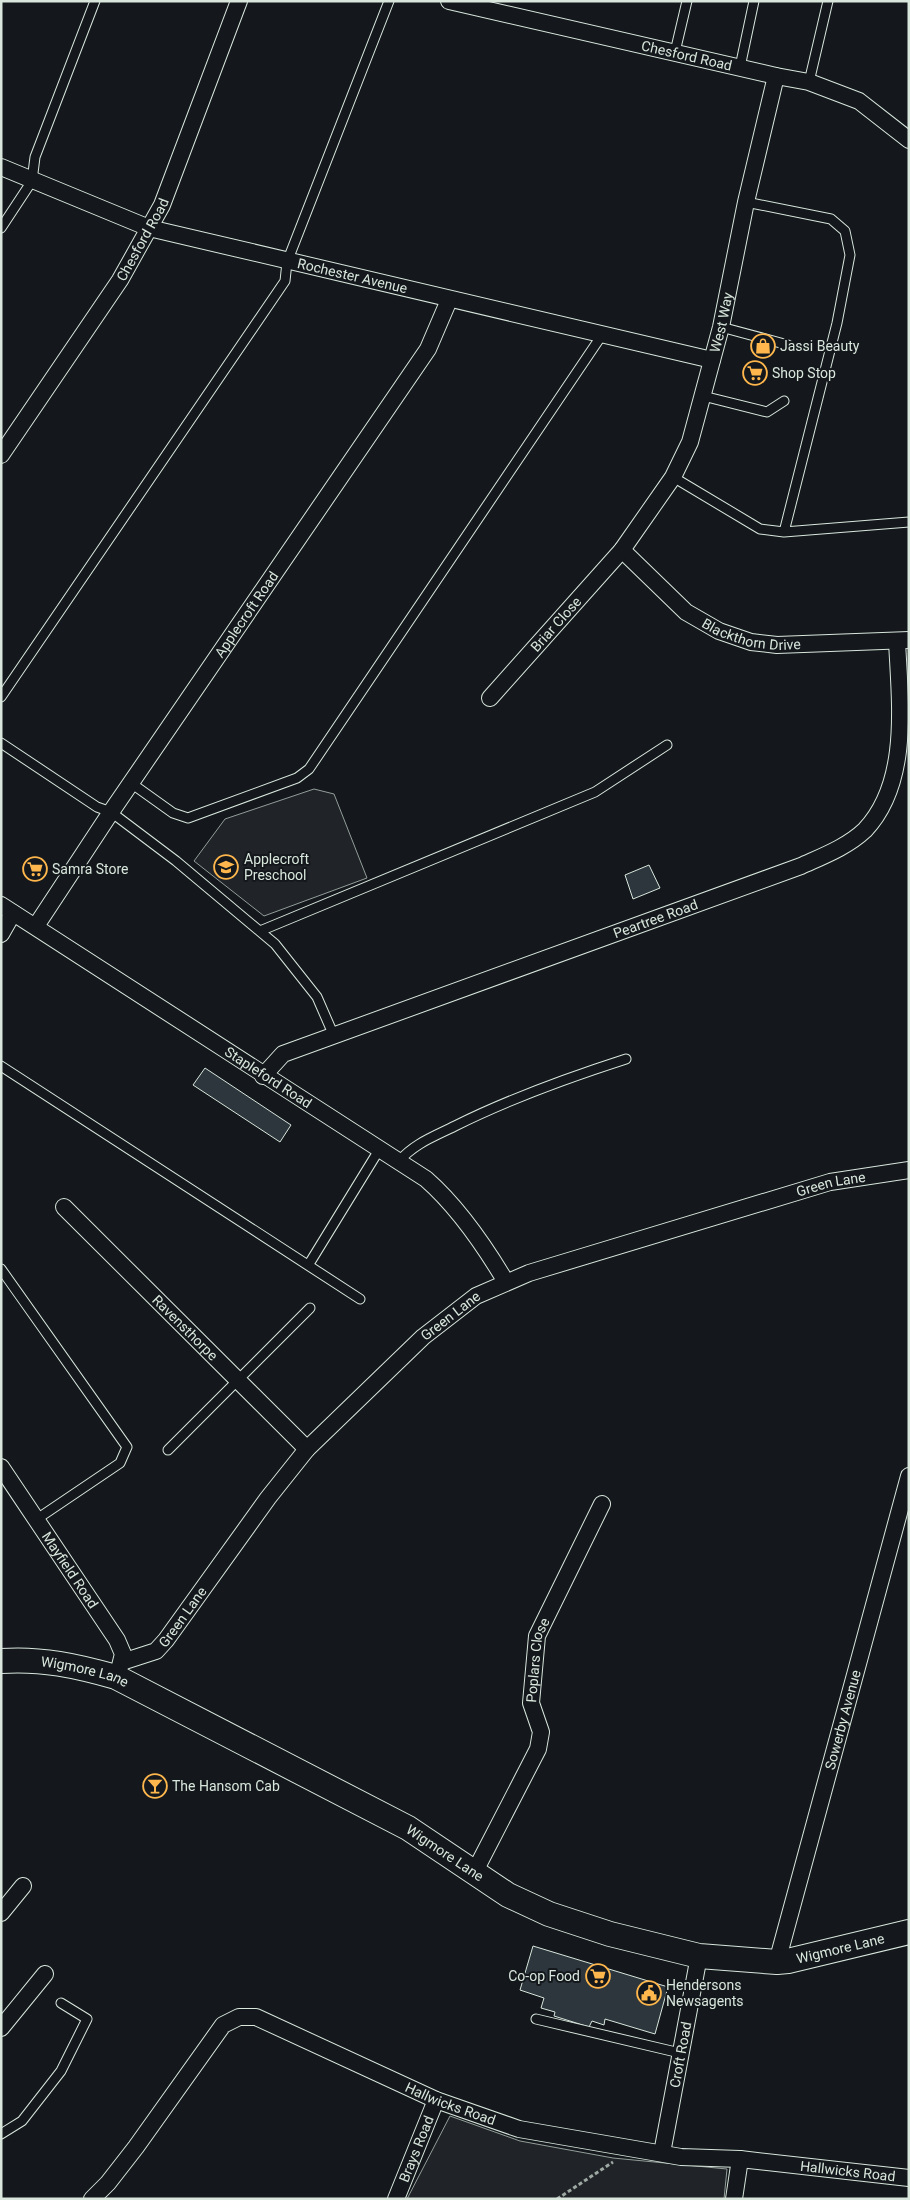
<svg xmlns="http://www.w3.org/2000/svg" width="910" height="2200" font-family="Roboto,sans-serif">
  <style>
    .green { fill: #202428; stroke: #939e99 }
    .building { fill: #2c363c; stroke: #d8e6dc }
    .lines { fill: none; stroke-linecap: round; stroke-linejoin: round }
    .lane-casing { stroke: #d8e6dc; stroke-width: 11 }
    .street-casing { stroke: #d8e6dc; stroke-width: 18 }
    .secondary-casing { stroke: #d8e6dc; stroke-width: 26 }
    .path { stroke: #9da8a2; stroke-width: 3; stroke-dasharray: 4 2.5; stroke-linecap: butt }
    .lane { stroke: #14181c; stroke-width: 9 }
    .street { stroke: #14181c; stroke-width: 16 }
    .secondary { stroke: #14181c; stroke-width: 24 }
    .labels { text-anchor: middle; stroke-width: 4; stroke-linejoin: round; paint-order: stroke }
    .street-label { font-size: 14px; fill: #d8e6dc; stroke: #14181c }
    .poi-label { font-size: 14px; fill: #d8e6dc; stroke: #14181c; text-anchor: start }
  </style>
  <rect width="100%" height="100%" fill="#14181c"/>
  <path class="green" d="M 314,789 L 334,794 L 367,878 L 264,916 L 194,861 L 225,819 Z
    M 450,2116 L 520,2141 L 613,2158 L 727,2169 L 724,2199 L 407,2199 Z"/>
  <path class="building" d="M 649,865 L 660,888 L 633,899 L 625,875 Z
    M 205,1068 L 291,1125 L 280,1142 L 193,1085 Z
    M 533,1946 L 668,1987 L 655,2034 L 605,2019 L 604,2025 L 592,2021 L 589,2027 L 554,2016 L 555,2012 L 541,2008 L 544,1998 L 520,1990 Z"/>
  <g class="lines">
    <g class="lane-casing">
      <path id="lane" d="M 675,52 L 687,1
        M 740,67 L 754,1
        M 809,82 L 828,1
        M 746,202 L 831,219 L 845,231 L 850,255 L 837,323 L 784,532
        M 1,228 L 32,181 L 35,157 L 95,1
        M 721,327 L 788,345
        M 703,396 L 767,412 L 784,401
        M 673,477 L 760,529 L 784,532 L 909,522
        M 1,697 L 285,281 L 287,262 L 389,1
        M 1,743 L 97,807 L 111,812 L 176,861 L 275,944 L 317,997 L 334,1036
        M 131,783 L 173,813 L 188,818 L 297,778 L 309,769 L 602,335
        M 260,931 L 595,792 L 667,745
        M 1,1066 L 360,1299
        M 398,1162 C 415,1143 433,1137 455,1126 C 511,1098 567,1078 626,1059
        M 309,1264 L 379,1150
        M 1,1269 L 127,1447 L 120,1463 L 37,1519
        M 168,1450 L 310,1308
        M 536,2019 L 680,2053
        M 1,2134 L 22,2121 L 61,2071 L 87,2019 L 61,2003"/>
    </g>
    <g class="street-casing">
      <g id="street">
        <path id="s1" d="M 449,1 L 776,76 L 809,82 L 859,101 L 909,140"/>
        <path id="s2" d="M 1,167 L 149,228 L 712,360"/>
        <path id="s3" d="M 1,455 L 120,280 L 162,205 L 239,1"/>
        <path id="s4" d="M 622,550 L 686,612 L 719,631 L 751,642 L 777,645 L 909,640"/>
        <path id="s5" d="M 490,698 L 622,550 L 673,477 L 690,442 L 721,327 L 746,202 L 776,76"/>
        <path id="s6" d="M 1,905 L 426,1179 C 458,1207 484,1245 506,1282"/>
        <path id="s7" d="M 36,926 L 111,812 L 428,349 L 449,300"/>
        <path d="M 1,934 L 13,913"/>
        <path id="s8" d="M 263,1076 L 283,1054 L 801,866 C 823,856 847,847 865,830 C 910,782 900,704 897,641"/>
        <path id="s9" d="M 64,1207 L 307,1449"/>
        <path id="s10" d="M 1,1467 L 117,1640 L 123,1654 L 119,1670"/>
        <path id="s11" d="M 122,1662 L 156,1651 L 166,1640 L 268,1498 L 307,1449 L 423,1337 L 476,1296 L 529,1273 L 830,1182 L 909,1170"/>
        <path id="s12" d="M 474,1873 L 538,1749 L 541,1732 L 531,1703 L 537,1636 L 602,1504"/>
        <path d="M 1,1913 L 23,1886"/>
        <path id="s13" d="M 777,1962 L 909,1476"/>
        <path d="M 1,2028 L 45,1974"/>
        <path id="s14" d="M 662,2153 L 699,1956"/>
        <path id="s15" d="M 92,2199 L 108,2183 L 136,2147 L 223,2025 L 239,2017 L 256,2017 L 436,2100 L 519,2129 L 681,2157 L 740,2159 L 909,2178"/>
        <path id="s16" d="M 396,2199 L 436,2100"/>
        <path d="M 734,2199 L 740,2159"/>
      </g>
    </g>
    <g class="secondary-casing">
      <g id="secondary">
        <path id="s17" d="M 1,1661 C 41,1658 77,1666 116,1677 L 408,1828 L 508,1895 L 549,1914 L 610,1934 L 699,1956 L 777,1962 L 788,1961 L 909,1932"/>
      </g>
    </g>
    <path class="path" d="M 557,2199 L 613,2162"/>
    <use href="#lane" class="lane"/>
    <use href="#street" class="street"/>
    <use href="#secondary" class="secondary"/>
  </g>
  <defs>
    <g id="shop-ring" transform="scale(1.25)"><circle r="9.5" fill="#14181c" stroke="#ffb74d" stroke-width="1.5"/><path d="M-5-2.5h2.3a2.7 3.5 0 0 1 5.4 0H5L5.5 6h-11ZM-1.5-2.5h3a1.5 2.3 0 0 0-3 0Z" fill="#ffb74d"/></g>
    <g id="supermarket-ring" transform="scale(1.25)"><circle r="9.5" fill="#14181c" stroke="#ffb74d" stroke-width="1.5"/><path d="M-6-5.5h2.5l.6 2H6L4.5 2H-2.5L-4.4-4H-6ZM-1.5 3.2a1.3 1.3 0 1 0 .1 0ZM3 3.2a1.3 1.3 0 1 0 .1 0Z" fill="#ffb74d"/></g>
    <g id="school-ring" transform="scale(1.25)"><circle r="9.5" fill="#14181c" stroke="#ffb74d" stroke-width="1.5"/><path d="M0-5L7-2L0 1L-7-2ZM-4 1L0 2.5L4 1V4Q0 6-4 4Z" fill="#ffb74d"/></g>
    <g id="bar-ring" transform="scale(1.25)"><circle r="9.5" fill="#14181c" stroke="#ffb74d" stroke-width="1.5"/><path d="M-6-5H6L.8 .8V4.5H3.5V6h-7V4.5H-.8V.8Z" fill="#ffb74d"/></g>
    <g id="civic-ring" transform="scale(1.25)"><circle r="9.5" fill="#14181c" stroke="#ffb74d" stroke-width="1.5"/><path d="M-.6-6.5H3V-4.5H.6V-3L4-1V1h2V6H-6V1h2V-1L-.6-3ZM-1.2 2.5V6h2.4V2.5Z" fill="#ffb74d"/></g>
  </defs>
  <g fill-rule="evenodd">
    <use href="#shop-ring" x="763" y="346"/>
    <use href="#supermarket-ring" x="755" y="373"/>
    <use href="#school-ring" x="226" y="867"/>
    <use href="#supermarket-ring" x="35" y="869"/>
    <use href="#bar-ring" x="155" y="1786"/>
    <use href="#supermarket-ring" x="598" y="1976"/>
    <use href="#civic-ring" x="649" y="1993"/>
  </g>
  <g class="labels">
    <g class="street-label">
      <text dy="5" stroke="none"><textPath href="#s1" startOffset="244">Chesford Road</textPath></text>
      <text dy="5" stroke="none"><textPath href="#s3" startOffset="258">Chesford Road</textPath></text>
      <text dy="5" stroke="none"><textPath href="#s2" startOffset="369">Rochester Avenue</textPath></text>
      <text dy="5" stroke="none"><textPath href="#s5" startOffset="450">West Way</textPath></text>
      <text dy="5" stroke="none"><textPath href="#s7" startOffset="376">Applecroft Road</textPath></text>
      <text dy="5" stroke="none"><textPath href="#s5" startOffset="99">Briar Close</textPath></text>
      <text dy="5" stroke="none"><textPath href="#s4" startOffset="160">Blackthorn Drive</textPath></text>
      <text dy="5" stroke="none"><textPath href="#s8" startOffset="426">Peartree Road</textPath></text>
      <text dy="5" stroke="none"><textPath href="#s6" startOffset="318">Stapleford Road</textPath></text>
      <text dy="5" stroke="none"><textPath href="#s11" startOffset="889">Green Lane</textPath></text>
      <text dy="5" stroke="none"><textPath href="#s11" startOffset="484">Green Lane</textPath></text>
      <text dy="5" stroke="none"><textPath href="#s9" startOffset="171">Ravensthorpe</textPath></text>
      <text dy="5" stroke="none"><textPath href="#s10" startOffset="124">Mayfield Road</textPath></text>
      <text dy="5" stroke="none"><textPath href="#s11" startOffset="79">Green Lane</textPath></text>
      <text dy="5" stroke="none"><textPath href="#s12" startOffset="231">Poplars Close</textPath></text>
      <text dy="5" stroke="none"><textPath href="#s17" startOffset="85">Wigmore Lane</textPath></text>
      <text dy="5" stroke="none"><textPath href="#s13" startOffset="251">Sowerby Avenue</textPath></text>
      <text dy="5" stroke="none"><textPath href="#s17" startOffset="490">Wigmore Lane</textPath></text>
      <text dy="5" stroke="none"><textPath href="#s17" startOffset="910">Wigmore Lane</textPath></text>
      <text dy="5" stroke="none"><textPath href="#s14" startOffset="100">Croft Road</textPath></text>
      <text dy="5" stroke="none"><textPath href="#s15" startOffset="466">Hallwicks Road</textPath></text>
      <text dy="5" stroke="none"><textPath href="#s16" startOffset="54">Brays Road</textPath></text>
      <text dy="5" stroke="none"><textPath href="#s15" startOffset="871">Hallwicks Road</textPath></text>
    </g>
    <g class="poi-label">
      <text x="780" y="351">Jassi Beauty</text>
      <text x="772" y="378">Shop Stop</text>
      <text x="244" y="864">Applecroft<tspan x="244" dy="16">Preschool</tspan></text>
      <text x="52" y="874">Samra Store</text>
      <text x="172" y="1791">The Hansom Cab</text>
      <text x="580" y="1981" text-anchor="end">Co-op Food</text>
      <text x="666" y="1990">Hendersons<tspan x="666" dy="16">Newsagents</tspan></text>
    </g>
  </g>
  <rect width="910" height="2200" fill="none" stroke="#d8e6dc" stroke-width="5"/>
</svg>
